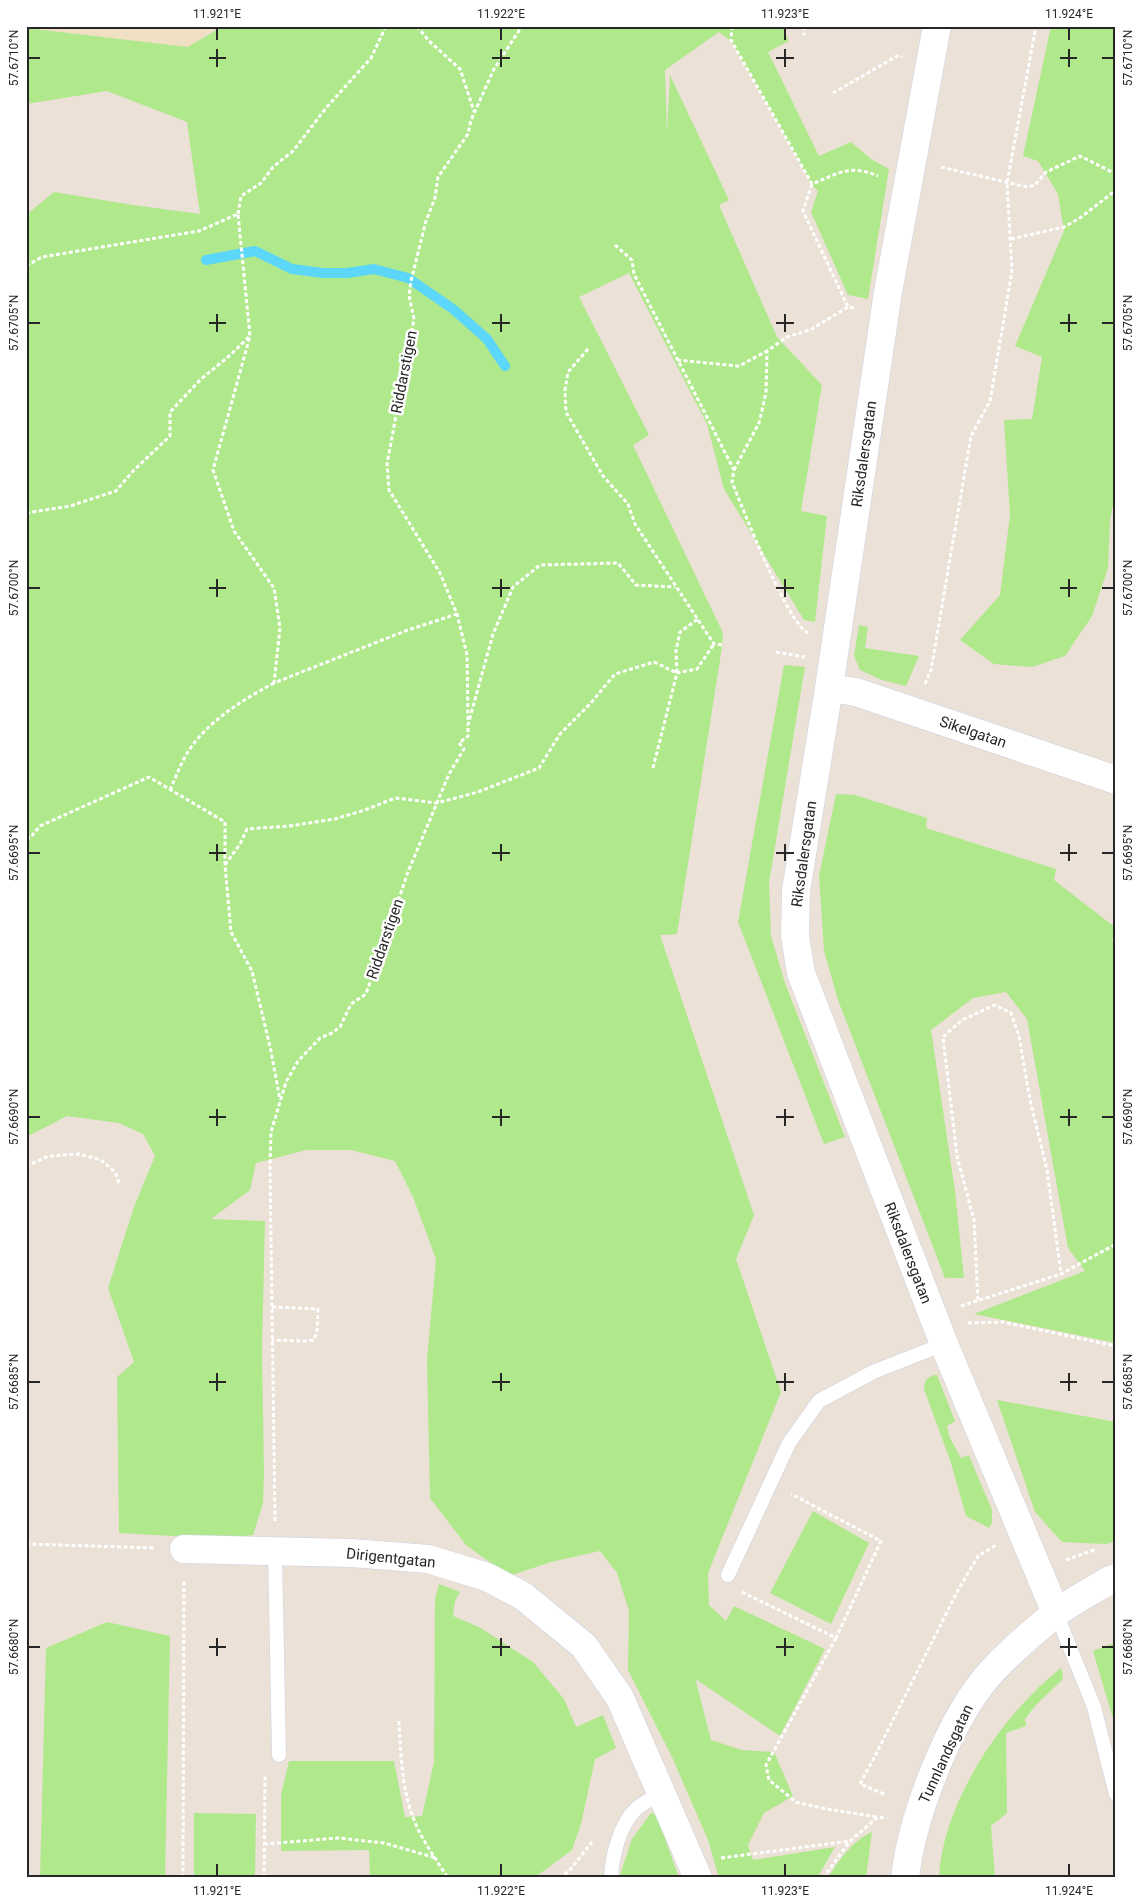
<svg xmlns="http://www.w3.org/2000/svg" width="1142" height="1904" font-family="Roboto,sans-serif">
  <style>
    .education { fill: #f0dfc3 }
    .green { fill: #b0e88c }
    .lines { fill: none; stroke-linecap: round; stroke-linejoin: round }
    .stream { stroke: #5dd7f9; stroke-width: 10 }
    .lane-casing { stroke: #cbd1e2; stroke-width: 15 }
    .street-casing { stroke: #cbd1e2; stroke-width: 29 }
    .path { stroke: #fff; stroke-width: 3; stroke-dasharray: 4 2.5; stroke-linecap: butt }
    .lane { stroke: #fff; stroke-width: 14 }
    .street { stroke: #fff; stroke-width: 28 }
    .ticks { fill: none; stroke: #272727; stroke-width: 2 }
    .labels { text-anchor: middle; stroke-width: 5; stroke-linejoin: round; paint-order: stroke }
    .street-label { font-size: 15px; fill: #272727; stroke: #fff }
    .neatline { fill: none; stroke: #272727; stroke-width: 2 }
    .ticks-label { font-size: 12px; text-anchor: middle; fill: #272727 }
  </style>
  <rect width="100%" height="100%" fill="#ebe1d6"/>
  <path class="education" d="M 30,26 L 218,26 L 189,47 L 29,28 Z"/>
  <path class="green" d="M 223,26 L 782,26 L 789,41 L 768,52 L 819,156 L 851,142 L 871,159 L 889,169 L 868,299 L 848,295 L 811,212 L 818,191 L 812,185 L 731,41 L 719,32 L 665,70 L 667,134 L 670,75 L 729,200 L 719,205 L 777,337 L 822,385 L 801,511 L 827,516 L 815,622 L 804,620 L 724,489 L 707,424 L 629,273 L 579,297 L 649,435 L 633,445 L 723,633 L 722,647 L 677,934 L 660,935 L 754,1215 L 736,1259 L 781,1392 L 708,1573 L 709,1605 L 726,1621 L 734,1606 L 825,1649 L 780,1736 L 697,1680 L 696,1681 L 711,1740 L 742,1750 L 774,1752 L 793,1796 L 764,1813 L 748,1845 L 753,1860 L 835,1847 L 817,1878 L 719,1878 L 708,1840 L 672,1757 L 628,1670 L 629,1611 L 617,1573 L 600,1551 L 551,1562 L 509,1576 L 466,1545 L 430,1498 L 427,1360 L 436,1259 L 413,1197 L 395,1161 L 351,1150 L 306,1150 L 256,1163 L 250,1190 L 211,1219 L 265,1221 L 262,1348 L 264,1473 L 263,1503 L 253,1535 C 209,1540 163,1535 119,1533 L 117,1377 L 134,1362 L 108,1288 L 134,1207 L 155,1156 L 143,1134 L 119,1123 L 67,1116 L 26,1137 L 26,215 L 54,192 L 133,205 L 200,214 L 187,122 L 107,91 L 26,104 L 26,28 L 188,47 Z
    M 1051,26 L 1116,26 L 1116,490 L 1110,520 L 1108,568 L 1092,616 L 1065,656 L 1032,667 L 994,664 L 960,640 L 1000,595 L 1010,515 L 1004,420 L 1032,419 L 1042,357 L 1015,346 L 1064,231 L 1058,194 L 1038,161 L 1023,156 Z
    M 859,625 L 868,627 L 865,648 L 919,656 L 906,686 L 882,680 L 860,670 L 854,656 Z
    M 784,665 L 805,667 L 769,883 L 771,936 L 785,983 L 845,1137 L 824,1144 L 738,922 Z
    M 836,794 L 855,795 L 927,818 L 926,828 L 1056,869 L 1054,880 L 1116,928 L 1116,933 L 1112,939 L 1116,953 L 1116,1343 L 974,1314 L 1085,1271 L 1068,1248 L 1027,1019 L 1006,992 L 973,998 L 931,1030 L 955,1191 L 964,1278 L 945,1278 L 838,1000 L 824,951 L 819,876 Z
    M 937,1375 L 955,1421 L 947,1426 L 949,1436 L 961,1458 L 969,1455 L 970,1458 L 992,1510 L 992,1523 L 989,1528 L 966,1516 L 951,1463 L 924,1389 C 924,1380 929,1375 937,1375 Z
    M 997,1400 L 1116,1422 L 1116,1541 L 1106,1544 L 1062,1542 L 1035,1512 Z
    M 813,1511 L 869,1543 L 831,1624 L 770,1593 Z
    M 439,1584 L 460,1592 L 455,1601 L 453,1616 L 479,1627 L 533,1662 L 564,1699 L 576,1727 L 603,1715 L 616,1748 L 595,1759 L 581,1824 L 572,1850 L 534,1878 L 469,1878 L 455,1874 L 454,1878 L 370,1878 L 369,1850 L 281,1851 L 281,1795 L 289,1761 L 394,1761 L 405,1817 L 422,1816 L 434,1762 L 435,1599 Z
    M 107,1622 L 170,1636 L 165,1878 L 40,1878 L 46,1648 Z
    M 1116,1642 L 1116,1729 L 1093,1651 Z
    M 1061,1668 L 1063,1674 L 1062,1680 L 1035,1706 L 1025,1719 L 1026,1726 L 1006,1733 L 1007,1813 L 991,1826 L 995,1878 L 939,1878 C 942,1803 1003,1713 1061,1668 Z
    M 194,1813 L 256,1814 L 255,1878 L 194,1878 Z
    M 651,1813 L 655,1814 L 658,1819 L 679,1878 L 619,1878 L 632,1839 Z
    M 872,1832 L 866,1878 L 828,1878 C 839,1860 852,1841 872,1832 Z"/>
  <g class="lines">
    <path class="stream" d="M 206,260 L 255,251 L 292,269 L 323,273 L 347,273 L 374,269 L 408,278 L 453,309 L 487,339 L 505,366"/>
    <g class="lane-casing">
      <path id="lane" d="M 275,1552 L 279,1755
        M 728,1575 L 789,1443 L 819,1401 L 873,1372 L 944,1344
        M 1056,1613 L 1094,1707 L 1116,1794
        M 611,1878 C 612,1856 620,1823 637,1808 C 644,1802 653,1798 661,1793"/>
    </g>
    <g class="street-casing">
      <path id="street" d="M 937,26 L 888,292 L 829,688 L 796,891 L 795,936 L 801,973 L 944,1344 L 1056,1613
        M 829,688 L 856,692 L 1116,780
        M 184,1549 L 352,1553 L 428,1559 L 487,1577 L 523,1596 L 584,1646 L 620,1698 L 698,1878
        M 905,1878 C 912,1816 950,1716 993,1670 C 1012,1650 1034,1631 1055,1614 C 1072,1601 1092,1591 1110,1580 L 1116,1578"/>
    </g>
    <path class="path" d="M 417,26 L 429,41 L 460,69 L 474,111
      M 732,26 L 731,40 L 812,184 C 839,173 850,164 878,176
      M 803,26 L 804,35
      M 833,93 L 897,56 L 902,57
      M 941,167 L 1027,187 L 1035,185 L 1046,172 L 1080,156 L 1116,174
      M 812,184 L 803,211 L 848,307
      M 238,214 L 241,196 L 261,183 L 273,167 L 293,151 L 326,108 L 371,58 L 386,26
      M 1011,239 L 1064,227 L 1080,218 L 1116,190
      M 615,245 L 632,260 L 634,274 L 734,470 L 732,482 C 743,509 787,623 808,633
      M 26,266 L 42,257 L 199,231 L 238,214 L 250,336 L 213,470 L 234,531 L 274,588 L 280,628 L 274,683 L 405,631 L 457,614
      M 588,349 L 568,372 L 565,390 L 566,412 L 603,476 L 628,504 L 635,524 L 714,644 L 724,645
      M 677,360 L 739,366 L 767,351
      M 734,470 L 759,423 L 766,393 L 767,351 L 787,337 L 810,330 L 848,307 L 856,308
      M 26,513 L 70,506 L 116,491 L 134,470 L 170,436 L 170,412 L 201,379 L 228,357 L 249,337
      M 1116,628 L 1116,639
      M 776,652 L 805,657
      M 925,684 L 931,670 L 971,436 L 990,401 L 1012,271 L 1007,183 L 1036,26
      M 468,720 L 467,655 L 457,614 L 440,573 L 389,490 L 387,464 L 414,319 L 409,296 L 411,281 L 426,221 L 435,198 L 438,177 L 468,134 L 471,120 L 494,69 L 522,26
      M 653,768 L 677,673 L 697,669 L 714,644
      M 170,790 C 175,779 179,768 185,757 C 202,725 242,700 274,683
      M 26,838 L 30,838 L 40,826 L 149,777 L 225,822 L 225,865 L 231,932 L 252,971 L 271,1051 L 280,1100
      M 225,865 L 240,844 L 247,829 L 289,826 L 335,819 L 365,810 L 395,798 L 437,803 L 478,792 L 539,768 L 560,734 L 590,704 L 615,674 L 654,662 L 677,673 L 676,651 L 680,632 L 698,619
      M 26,1166 L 49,1156 L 79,1154 L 101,1160 L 115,1172 L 120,1185
      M 978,1300 L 974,1220 L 957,1156 L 943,1037 L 962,1020 L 995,1005 L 1011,1013 L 1019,1036 L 1030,1100 L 1047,1170 L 1061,1274
      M 961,1306 L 1061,1274 L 1116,1244
      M 272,1307 L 318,1309 L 317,1333 L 313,1340 L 306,1341 L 272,1340
      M 968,1323 L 1003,1322 L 1116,1346
      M 275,1521 L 270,1165 L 271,1132 L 286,1082 L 298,1061 L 320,1038 L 332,1033 L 340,1027 L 351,1004 L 366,994 L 408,872 L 449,774 L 464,749 L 459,743 L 468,736 L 468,725 L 493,634 L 513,587 L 540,565 L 618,563 L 636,585 L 675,587
      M 26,1544 L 156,1548
      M 1066,1560 L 1094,1550 L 1096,1553
      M 742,1592 L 836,1638 L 881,1541 L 791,1494
      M 836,1638 L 766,1765 L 769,1780 L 796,1802 L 826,1809 L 878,1817
      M 399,1721 C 401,1760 402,1800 421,1835 C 429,1850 439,1864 448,1878
      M 884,1794 L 860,1784 L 876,1754 L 957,1592 L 978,1556 L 996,1545
      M 264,1844 L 339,1838 L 384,1843 L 436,1858
      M 721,1858 L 850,1841
      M 183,1878 L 184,1579
      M 264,1878 L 265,1776 L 266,1774
      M 559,1878 L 569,1871 L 592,1842
      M 823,1878 L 850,1841 L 878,1817 L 887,1818"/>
    <use href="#lane" class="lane"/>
    <use href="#street" class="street"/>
  </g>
  <path class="ticks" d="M 217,28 L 217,40M 501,28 L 501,40M 785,28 L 785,40M 1069,28 L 1069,40M 217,49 L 217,67M 501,49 L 501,67M 785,49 L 785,67M 1069,49 L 1069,67M 28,58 L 40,58M 209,58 L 226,58M 492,58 L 510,58M 776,58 L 794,58M 1060,58 L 1077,58M 1102,58 L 1114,58M 217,314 L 217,332M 501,314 L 501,332M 785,314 L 785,332M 1069,314 L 1069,332M 28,323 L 40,323M 209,323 L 226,323M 492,323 L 510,323M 776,323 L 794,323M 1060,323 L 1077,323M 1102,323 L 1114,323M 217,579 L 217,597M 501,579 L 501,597M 785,579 L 785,597M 1069,579 L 1069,597M 28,588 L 40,588M 209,588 L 226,588M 492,588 L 510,588M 776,588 L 794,588M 1060,588 L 1077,588M 1102,588 L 1114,588M 217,844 L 217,861M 501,844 L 501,861M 785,844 L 785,861M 1069,844 L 1069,861M 28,853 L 40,853M 209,853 L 226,853M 492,853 L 510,853M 776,853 L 794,853M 1060,853 L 1077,853M 1102,853 L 1114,853M 217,1109 L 217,1126M 501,1109 L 501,1126M 785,1109 L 785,1126M 1069,1109 L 1069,1126M 28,1117 L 40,1117M 209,1117 L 226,1117M 492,1117 L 510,1117M 776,1117 L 794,1117M 1060,1117 L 1077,1117M 1102,1117 L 1114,1117M 217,1373 L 217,1391M 501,1373 L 501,1391M 785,1373 L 785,1391M 1069,1373 L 1069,1391M 28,1382 L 40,1382M 209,1382 L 226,1382M 492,1382 L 510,1382M 776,1382 L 794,1382M 1060,1382 L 1077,1382M 1102,1382 L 1114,1382M 217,1638 L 217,1656M 501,1638 L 501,1656M 785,1638 L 785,1656M 1069,1638 L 1069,1656M 28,1647 L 40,1647M 209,1647 L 226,1647M 492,1647 L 510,1647M 776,1647 L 794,1647M 1060,1647 L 1077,1647M 1102,1647 L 1114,1647M 217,1864 L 217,1876M 501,1864 L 501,1876M 785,1864 L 785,1876M 1069,1864 L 1069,1876"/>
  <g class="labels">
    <g class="street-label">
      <text transform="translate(404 372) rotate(-79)" y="5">Riddarstigen</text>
      <text transform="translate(864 454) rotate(-82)" y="5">Riksdalersgatan</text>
      <text transform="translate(973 732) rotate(19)" y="5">Sikelgatan</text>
      <text transform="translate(804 854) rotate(-82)" y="5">Riksdalersgatan</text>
      <text transform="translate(385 939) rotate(-71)" y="5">Riddarstigen</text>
      <text transform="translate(908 1253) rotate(69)" y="5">Riksdalersgatan</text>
      <text transform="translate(391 1558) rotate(6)" y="5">Dirigentgatan</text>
      <text transform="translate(946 1754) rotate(-65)" y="5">Tunnlandsgatan</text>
    </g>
  </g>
  <rect width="1142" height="1904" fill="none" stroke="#ffffff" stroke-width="55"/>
  <rect x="28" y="28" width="1086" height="1848" class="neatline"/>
  <g class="ticks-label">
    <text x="217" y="18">11.921°E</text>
    <text x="501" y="18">11.922°E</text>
    <text x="785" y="18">11.923°E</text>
    <text x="1069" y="18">11.924°E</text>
    <text transform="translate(14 58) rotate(-90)" y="4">57.6710°N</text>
    <text transform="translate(1128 58) rotate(-90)" y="4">57.6710°N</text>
    <text transform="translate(14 323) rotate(-90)" y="4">57.6705°N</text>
    <text transform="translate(1128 323) rotate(-90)" y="4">57.6705°N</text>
    <text transform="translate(14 588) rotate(-90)" y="4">57.6700°N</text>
    <text transform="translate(1128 588) rotate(-90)" y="4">57.6700°N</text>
    <text transform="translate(14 853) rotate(-90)" y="4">57.6695°N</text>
    <text transform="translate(1128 853) rotate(-90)" y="4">57.6695°N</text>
    <text transform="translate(14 1117) rotate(-90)" y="4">57.6690°N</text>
    <text transform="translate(1128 1117) rotate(-90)" y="4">57.6690°N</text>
    <text transform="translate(14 1382) rotate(-90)" y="4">57.6685°N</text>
    <text transform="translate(1128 1382) rotate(-90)" y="4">57.6685°N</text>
    <text transform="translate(14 1647) rotate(-90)" y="4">57.6680°N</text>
    <text transform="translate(1128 1647) rotate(-90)" y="4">57.6680°N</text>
    <text x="217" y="1895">11.921°E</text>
    <text x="501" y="1895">11.922°E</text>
    <text x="785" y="1895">11.923°E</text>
    <text x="1069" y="1895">11.924°E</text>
  </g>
</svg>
